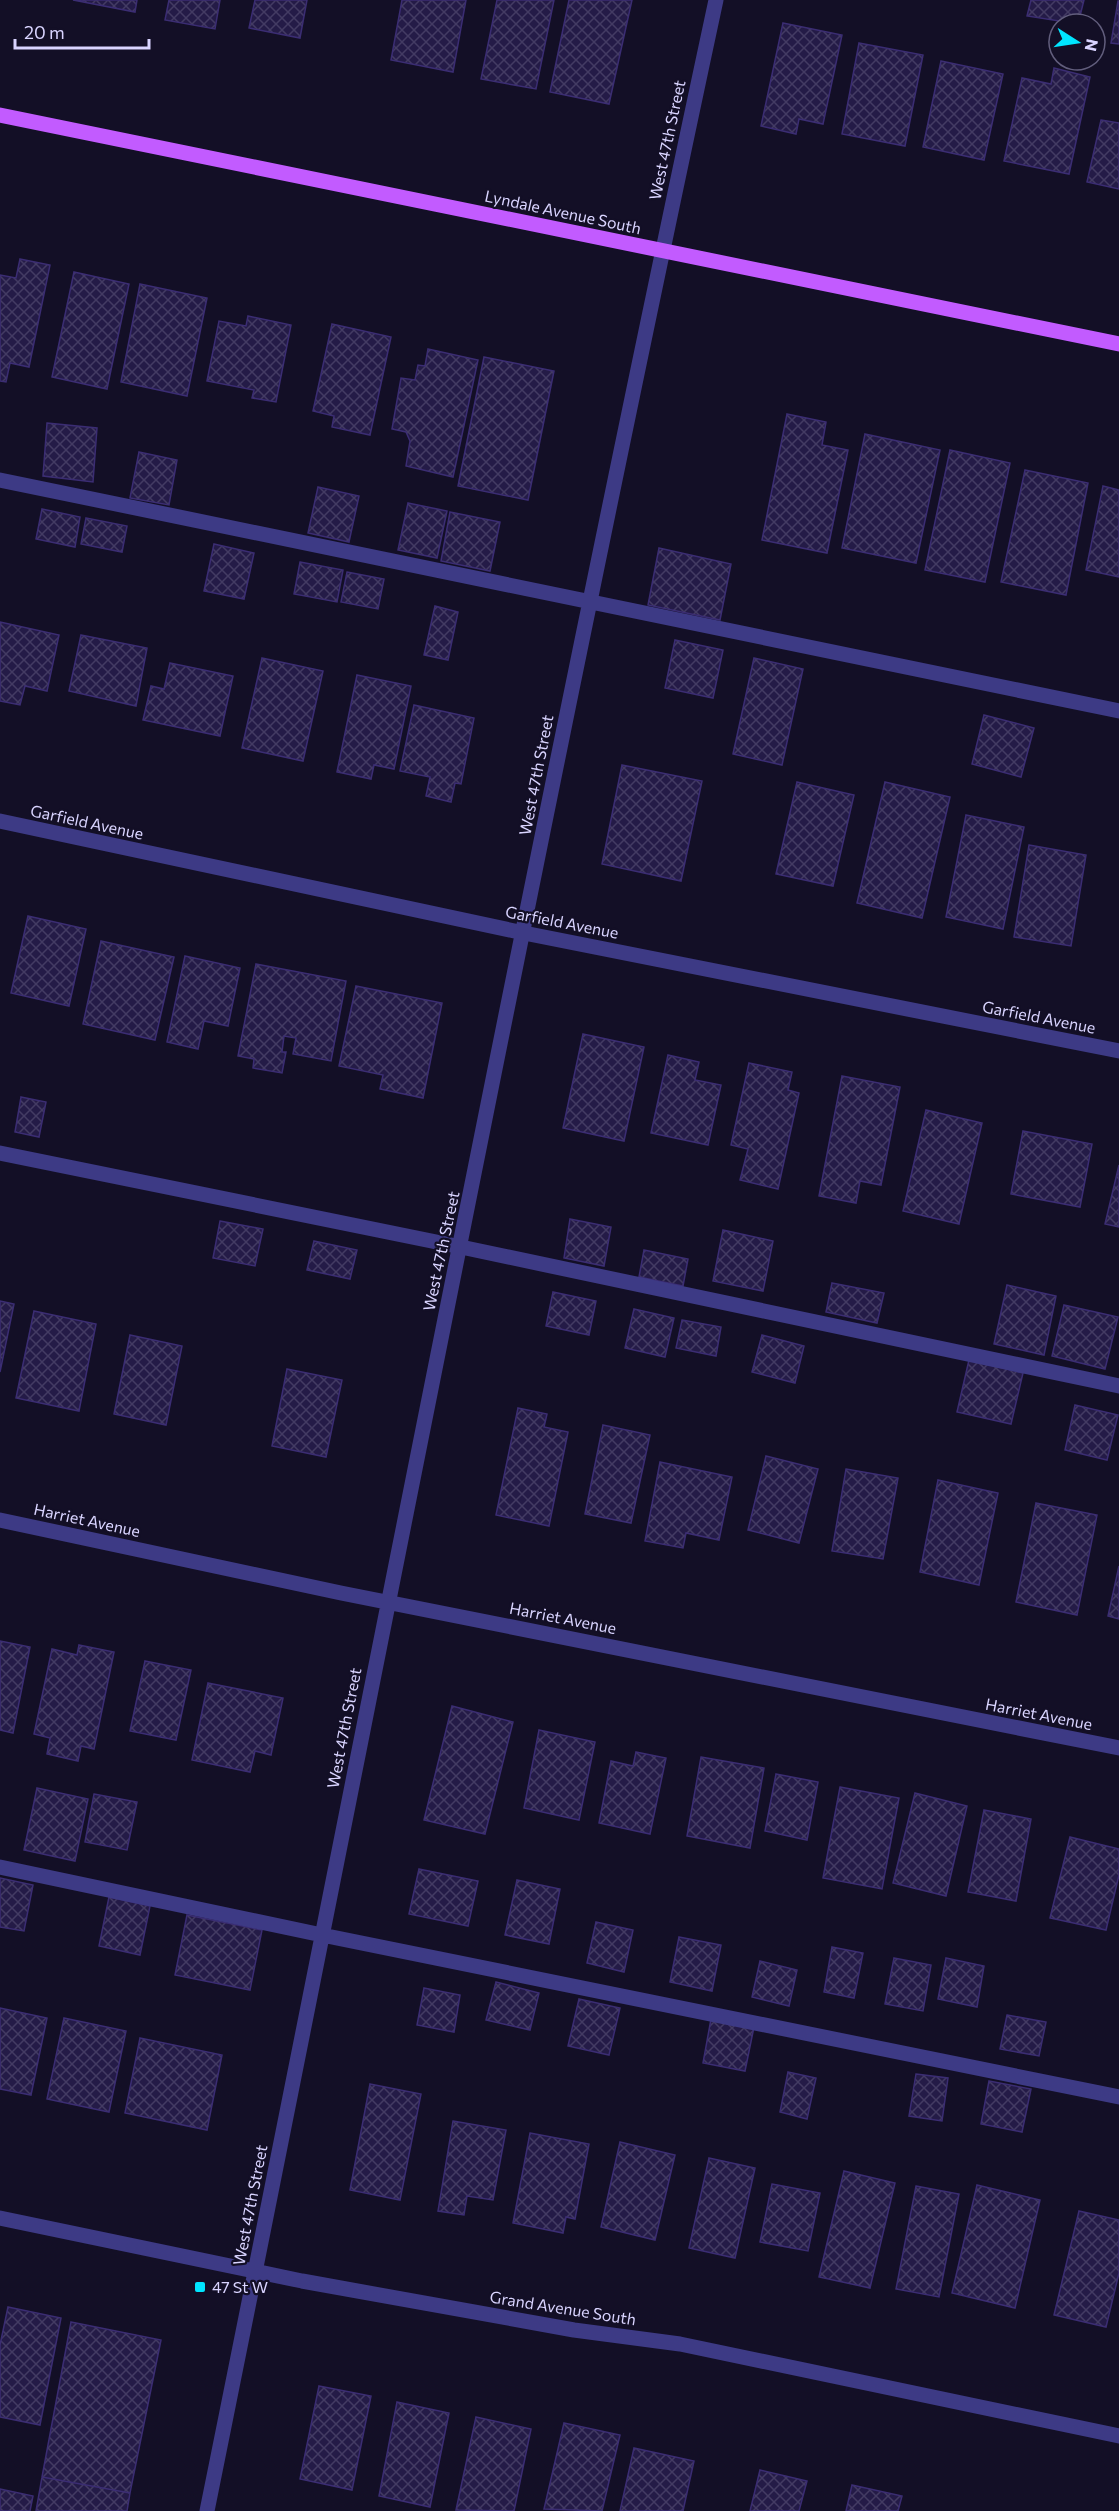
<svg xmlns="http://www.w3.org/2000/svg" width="1119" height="2511" font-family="Commissioner,sans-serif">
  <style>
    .building { fill: url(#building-cross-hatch); stroke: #3b2d73; stroke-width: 1.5 }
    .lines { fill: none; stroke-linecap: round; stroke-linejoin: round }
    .minor { stroke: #3d3a85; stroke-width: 15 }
    .major { stroke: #c25bff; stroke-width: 15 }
    .poi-dot { fill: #00e5ff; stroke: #130f26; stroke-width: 2 }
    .labels { text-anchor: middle; stroke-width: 4.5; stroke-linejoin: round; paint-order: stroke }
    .street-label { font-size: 16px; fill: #d9d4ff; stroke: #130f26 }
    .poi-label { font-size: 16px; fill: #d9d4ff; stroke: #130f26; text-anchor: start }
  </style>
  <defs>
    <pattern id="building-cross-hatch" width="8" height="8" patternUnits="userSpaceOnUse" patternTransform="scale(1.5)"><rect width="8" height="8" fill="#241b47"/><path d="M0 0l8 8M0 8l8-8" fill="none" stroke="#433b63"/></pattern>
  </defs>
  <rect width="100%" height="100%" fill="#130f26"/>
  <path class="building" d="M 73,0 L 137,0 L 135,12 Z
    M 169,0 L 220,0 L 215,29 L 165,20 Z
    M 255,0 L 307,0 L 300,38 L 249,28 Z
    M 402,0 L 466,0 L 453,72 L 391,60 Z
    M 497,0 L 554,0 L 536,89 L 481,79 Z
    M 569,0 L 632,0 L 609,104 L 550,92 Z
    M 1031,0 L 1084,0 L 1078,24 L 1027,16 Z
    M 1118,1 L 1119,1 L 1119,44 L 1111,43 Z
    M 783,23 L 842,35 L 823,124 L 799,119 L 796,134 L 761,126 Z
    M 859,43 L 923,55 L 905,146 L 842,134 Z
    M 941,61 L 1003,74 L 984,160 L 923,147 Z
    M 1054,68 L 1090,77 L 1069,174 L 1004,161 L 1022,78 L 1051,84 Z
    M 1101,120 L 1119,123 L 1119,189 L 1087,182 Z
    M 20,259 L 50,265 L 29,367 L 10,363 L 6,382 L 0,381 L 0,275 L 16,278 Z
    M 74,272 L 129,284 L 107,389 L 52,377 Z
    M 140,284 L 207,298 L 187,396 L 121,382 Z
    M 248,316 L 291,325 L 276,402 L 252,398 L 254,390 L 207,381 L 219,321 L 246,326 Z
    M 332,324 L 391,337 L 370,435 L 332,427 L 334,416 L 313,411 Z
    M 428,349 L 478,360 L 453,477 L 406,466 L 410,441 L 406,432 L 392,429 L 401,378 L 415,380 L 418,365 L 425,366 Z
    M 484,357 L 554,371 L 528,500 L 458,486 Z
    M 787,414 L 826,422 L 822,445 L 848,450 L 827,553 L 762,540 Z
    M 47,423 L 97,428 L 93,482 L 43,476 Z
    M 865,434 L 940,450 L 916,563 L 842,548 Z
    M 950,450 L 1010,463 L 985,582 L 925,570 Z
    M 139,452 L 177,460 L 169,505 L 130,498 Z
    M 1025,470 L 1088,483 L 1066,595 L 1001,582 Z
    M 1103,486 L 1119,490 L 1119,577 L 1086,570 Z
    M 318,487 L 359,496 L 349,542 L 308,533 Z
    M 408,503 L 447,511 L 437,558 L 398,550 Z
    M 42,509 L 80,517 L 75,547 L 36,539 Z
    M 450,512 L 500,522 L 490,571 L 441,561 Z
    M 86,518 L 127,526 L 122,552 L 81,544 Z
    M 214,544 L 254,553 L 244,599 L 204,591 Z
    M 659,548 L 731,564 L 720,620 L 648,605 Z
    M 300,562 L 343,570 L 337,602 L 294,594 Z
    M 347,572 L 384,579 L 378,609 L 341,602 Z
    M 435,606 L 458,612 L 448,660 L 424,655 Z
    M 0,622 L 59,635 L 47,691 L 25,686 L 20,705 L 0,701 Z
    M 81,635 L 147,648 L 136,706 L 69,691 Z
    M 675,640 L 723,650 L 713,698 L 665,688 Z
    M 262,658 L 323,671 L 303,761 L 242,748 Z
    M 754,658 L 803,669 L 782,765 L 733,754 Z
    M 170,663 L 233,676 L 220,736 L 143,720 L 151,686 L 164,689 Z
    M 357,675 L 411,686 L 394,769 L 374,765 L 371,779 L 337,772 Z
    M 414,705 L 474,718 L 461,784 L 455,783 L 451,802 L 426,796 L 430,777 L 400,771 Z
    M 984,715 L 1034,728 L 1021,777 L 972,764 Z
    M 622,765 L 702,781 L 681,881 L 602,864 Z
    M 797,782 L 854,795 L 833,886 L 776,874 Z
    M 885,782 L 950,797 L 922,918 L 857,903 Z
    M 966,815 L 1024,827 L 1003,929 L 946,917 Z
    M 1029,845 L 1086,855 L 1071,946 L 1014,937 Z
    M 28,916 L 86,929 L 69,1006 L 11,993 Z
    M 101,941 L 174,957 L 155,1040 L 83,1024 Z
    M 185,956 L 240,968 L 228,1026 L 204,1021 L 198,1049 L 167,1042 Z
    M 256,964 L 346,981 L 331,1061 L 293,1054 L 296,1038 L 284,1036 L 282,1052 L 286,1052 L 282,1073 L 253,1068 L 254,1059 L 238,1056 Z
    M 356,986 L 442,1003 L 423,1098 L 380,1089 L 383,1075 L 339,1066 Z
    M 583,1034 L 644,1047 L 624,1141 L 563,1128 Z
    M 668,1055 L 699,1062 L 695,1080 L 721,1085 L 708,1145 L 651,1133 Z
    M 749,1063 L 792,1072 L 788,1090 L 799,1093 L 778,1189 L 740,1180 L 748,1149 L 731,1145 Z
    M 842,1076 L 900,1087 L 881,1185 L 860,1181 L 856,1203 L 819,1196 Z
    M 21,1097 L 46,1102 L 39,1137 L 15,1132 Z
    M 926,1110 L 982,1123 L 959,1224 L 903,1211 Z
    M 1023,1131 L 1092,1144 L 1080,1207 L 1011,1194 Z
    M 1119,1165 L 1119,1227 L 1105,1224 Z
    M 570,1219 L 611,1227 L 604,1266 L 564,1258 Z
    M 220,1221 L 263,1229 L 255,1266 L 213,1258 Z
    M 723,1230 L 773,1241 L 763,1291 L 713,1281 Z
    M 314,1241 L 357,1250 L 350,1279 L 307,1270 Z
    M 644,1250 L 688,1259 L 683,1286 L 639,1277 Z
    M 832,1283 L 884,1293 L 877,1323 L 826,1312 Z
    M 1007,1285 L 1056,1296 L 1044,1355 L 994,1344 Z
    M 553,1292 L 596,1301 L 589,1335 L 546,1326 Z
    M 0,1301 L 14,1304 L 0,1372 Z
    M 1064,1305 L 1118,1317 L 1105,1369 L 1052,1356 Z
    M 634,1309 L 674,1318 L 665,1357 L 625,1348 Z
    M 34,1311 L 96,1324 L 79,1411 L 16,1398 Z
    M 682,1320 L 721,1327 L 716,1356 L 676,1348 Z
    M 130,1335 L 182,1346 L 166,1425 L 114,1414 Z
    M 762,1335 L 804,1346 L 795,1383 L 752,1372 Z
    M 969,1360 L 1023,1373 L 1011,1424 L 957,1412 Z
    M 287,1369 L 342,1380 L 326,1457 L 272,1446 Z
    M 1075,1405 L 1118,1415 L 1107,1460 L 1065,1450 Z
    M 518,1408 L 547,1414 L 544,1427 L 568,1432 L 549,1526 L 496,1515 Z
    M 603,1425 L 650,1435 L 631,1523 L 585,1514 Z
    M 766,1456 L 818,1469 L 799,1543 L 748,1530 Z
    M 660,1462 L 732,1477 L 719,1540 L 686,1533 L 683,1548 L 645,1541 Z
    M 846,1469 L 898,1478 L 883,1559 L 832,1551 Z
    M 938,1480 L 998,1493 L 979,1585 L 920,1572 Z
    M 1036,1503 L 1097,1515 L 1077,1615 L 1016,1602 Z
    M 1119,1566 L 1119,1619 L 1108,1616 Z
    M 0,1641 L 30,1647 L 13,1733 L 0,1730 Z
    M 79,1645 L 114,1652 L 94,1749 L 81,1746 L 78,1761 L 47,1754 L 50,1738 L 34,1734 L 52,1649 L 77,1655 Z
    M 145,1661 L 191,1670 L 176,1740 L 130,1731 Z
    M 208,1683 L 283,1698 L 271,1755 L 255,1751 L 250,1772 L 192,1760 Z
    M 452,1706 L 513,1722 L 485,1834 L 424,1820 Z
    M 539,1730 L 595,1742 L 579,1820 L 524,1808 Z
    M 636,1752 L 666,1758 L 650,1834 L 599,1823 L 611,1761 L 633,1766 Z
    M 701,1757 L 764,1768 L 750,1848 L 687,1836 Z
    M 776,1774 L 818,1782 L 807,1840 L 765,1831 Z
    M 840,1787 L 899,1798 L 882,1889 L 823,1878 Z
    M 37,1788 L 88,1799 L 75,1861 L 24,1850 Z
    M 915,1793 L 967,1806 L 946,1896 L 893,1883 Z
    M 94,1794 L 137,1802 L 127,1850 L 85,1842 Z
    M 984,1810 L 1031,1819 L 1016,1901 L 968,1892 Z
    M 1070,1837 L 1119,1849 L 1119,1875 L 1106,1930 L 1050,1918 Z
    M 419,1869 L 478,1881 L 468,1926 L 409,1914 Z
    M 0,1878 L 33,1885 L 24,1931 L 0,1927 Z
    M 517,1880 L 560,1889 L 549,1944 L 505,1935 Z
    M 109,1897 L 150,1906 L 140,1955 L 99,1946 Z
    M 187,1915 L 262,1930 L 250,1990 L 175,1975 Z
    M 596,1922 L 633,1930 L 624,1972 L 587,1963 Z
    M 679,1937 L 721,1945 L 712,1991 L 670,1982 Z
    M 832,1947 L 863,1953 L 854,1998 L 824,1992 Z
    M 894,1958 L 931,1965 L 923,2011 L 885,2004 Z
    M 946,1958 L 984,1966 L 977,2007 L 938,1999 Z
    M 760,1961 L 797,1970 L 789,2006 L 752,1997 Z
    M 496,1982 L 539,1993 L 530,2030 L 486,2020 Z
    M 424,1988 L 460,1995 L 454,2032 L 417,2025 Z
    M 579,1999 L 620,2008 L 609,2055 L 568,2046 Z
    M 0,2008 L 47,2018 L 31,2095 L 0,2089 Z
    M 1007,2015 L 1046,2022 L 1039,2056 L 1000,2049 Z
    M 64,2018 L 126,2031 L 109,2112 L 47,2099 Z
    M 711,2019 L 754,2027 L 745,2071 L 703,2063 Z
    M 140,2038 L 222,2055 L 207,2130 L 125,2113 Z
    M 788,2072 L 816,2078 L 807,2119 L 780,2112 Z
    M 916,2074 L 948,2078 L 942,2121 L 909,2116 Z
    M 989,2081 L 1031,2089 L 1022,2132 L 981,2124 Z
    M 370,2084 L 421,2094 L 400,2200 L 350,2190 Z
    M 453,2121 L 506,2130 L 493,2200 L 467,2196 L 464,2215 L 438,2211 Z
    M 530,2133 L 589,2144 L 575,2219 L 566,2217 L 563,2233 L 513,2223 Z
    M 620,2142 L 675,2155 L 655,2240 L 601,2227 Z
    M 709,2158 L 755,2168 L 735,2258 L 689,2248 Z
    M 844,2171 L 895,2183 L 870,2288 L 819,2277 Z
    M 772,2184 L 820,2193 L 808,2251 L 760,2242 Z
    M 977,2185 L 1040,2200 L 1015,2308 L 952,2293 Z
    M 916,2186 L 959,2194 L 939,2297 L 896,2289 Z
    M 1079,2211 L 1119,2220 L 1119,2273 L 1106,2327 L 1054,2315 Z
    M 8,2307 L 61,2318 L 40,2425 L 0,2417 L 0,2345 Z
    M 71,2322 L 161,2340 L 130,2493 L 42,2477 Z
    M 319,2386 L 371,2396 L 352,2490 L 300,2479 Z
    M 397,2402 L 449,2413 L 430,2507 L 379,2496 Z
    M 476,2417 L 531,2429 L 514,2511 L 456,2510 Z
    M 564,2423 L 620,2435 L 602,2511 L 544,2509 Z
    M 634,2448 L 694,2461 L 683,2511 L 620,2511 Z
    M 760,2470 L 807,2481 L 799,2511 L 750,2511 Z
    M 42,2477 L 130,2493 L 127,2511 L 36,2511 Z
    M 852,2485 L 902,2496 L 898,2511 L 846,2511 Z
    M 0,2489 L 33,2496 L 30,2511 L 0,2511 Z"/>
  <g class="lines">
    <path class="minor" d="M 0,480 L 1119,711
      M 0,821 L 524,933 L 1119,1051
      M 0,1153 L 461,1247 L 1119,1386
      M 0,1520 L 341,1593 L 1119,1748
      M 0,1867 L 322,1935 L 1119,2097
      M 0,2218 L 302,2281 L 574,2330 L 680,2344 L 1119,2436
      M 207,2511 C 376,1674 537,835 716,0"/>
    <path class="major" d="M 0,115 L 1119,344"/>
  </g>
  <rect class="poi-dot" x="194" y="2281" width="12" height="12" rx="3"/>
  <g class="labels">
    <g class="street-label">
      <text transform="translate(667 140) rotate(-78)" y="6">West 47th Street</text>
      <text transform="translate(563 212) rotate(12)" y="6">Lyndale Avenue South</text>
      <text transform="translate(536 775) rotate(-79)" y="6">West 47th Street</text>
      <text transform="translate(87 822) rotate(12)" y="6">Garfield Avenue</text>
      <text transform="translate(562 922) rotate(11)" y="6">Garfield Avenue</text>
      <text transform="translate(1039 1017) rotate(11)" y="6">Garfield Avenue</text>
      <text transform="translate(441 1251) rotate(-78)" y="6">West 47th Street</text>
      <text transform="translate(87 1520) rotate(12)" y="6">Harriet Avenue</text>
      <text transform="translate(563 1618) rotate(11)" y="6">Harriet Avenue</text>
      <text transform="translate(1039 1714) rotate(11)" y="6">Harriet Avenue</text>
      <text transform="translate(344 1728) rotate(-79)" y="6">West 47th Street</text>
      <text transform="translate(250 2205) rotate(-79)" y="6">West 47th Street</text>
      <text transform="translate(563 2308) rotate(9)" y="6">Grand Avenue South</text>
    </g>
    <g class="poi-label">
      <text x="212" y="2293">47 St W</text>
    </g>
  </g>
  <g transform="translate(1077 42) rotate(102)"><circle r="28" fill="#130f26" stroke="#625e7d" stroke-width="1.5"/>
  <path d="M0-4.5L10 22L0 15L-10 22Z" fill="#00e5ff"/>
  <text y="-9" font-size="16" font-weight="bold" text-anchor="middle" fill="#d9d4ff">N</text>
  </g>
  <path d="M15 39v9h134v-9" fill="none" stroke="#d9d4ff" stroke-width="3"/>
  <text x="24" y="39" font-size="18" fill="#d9d4ff" stroke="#130f26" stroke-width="4.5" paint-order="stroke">20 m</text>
</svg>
